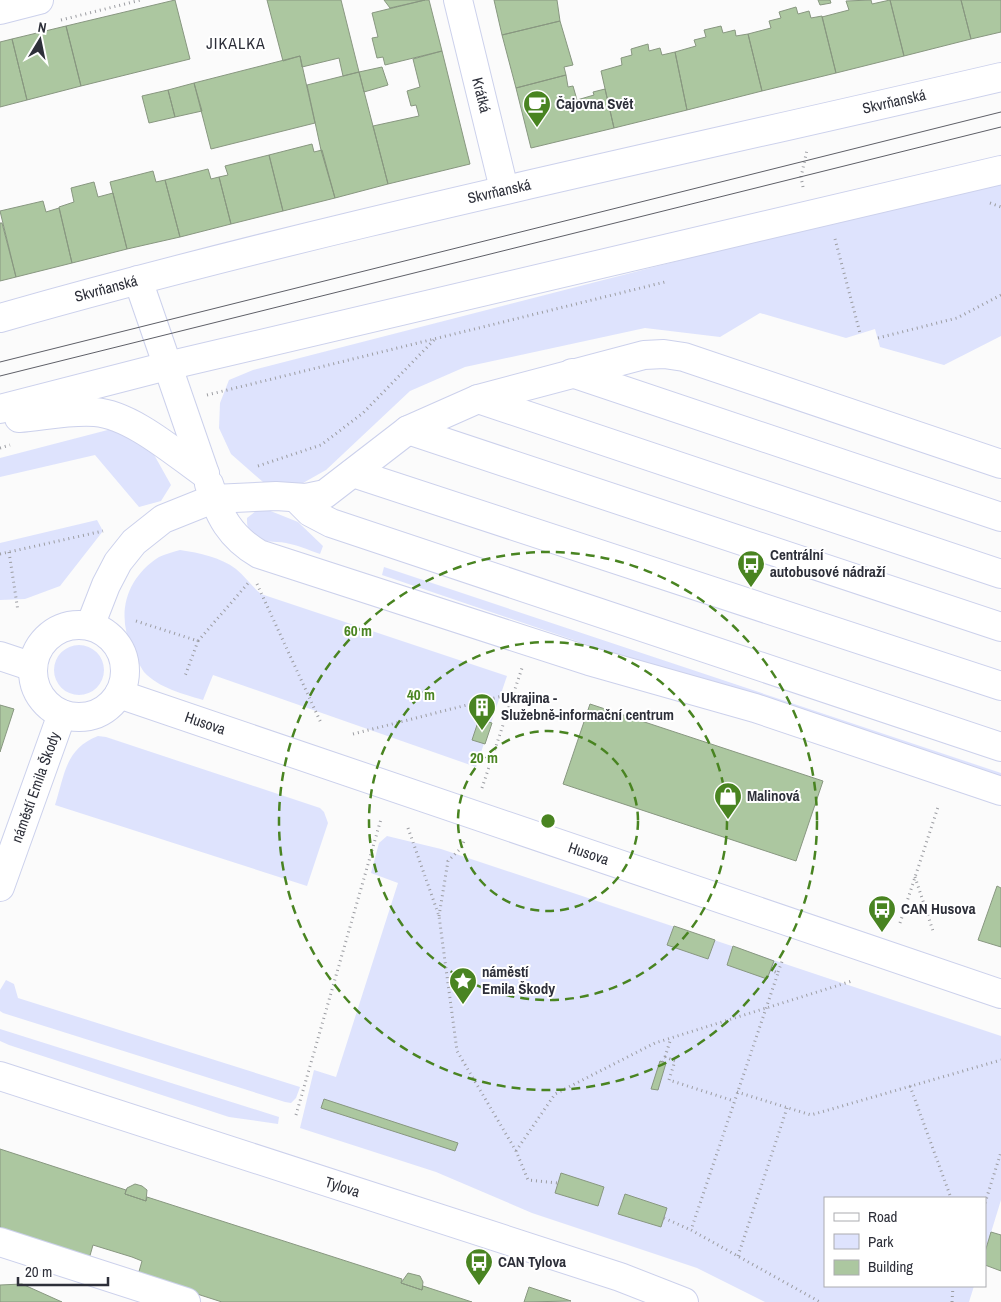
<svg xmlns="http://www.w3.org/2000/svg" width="1001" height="1302" font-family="'Archivo Narrow',sans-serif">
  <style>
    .green { fill: #dee3fd }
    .building { fill: #acc7a0; stroke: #889780 }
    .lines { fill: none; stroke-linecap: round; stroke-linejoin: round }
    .minor-casing { stroke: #ccd1ec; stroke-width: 30 }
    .major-casing { stroke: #ccd1ec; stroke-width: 30 }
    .path { stroke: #9c9da2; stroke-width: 3; stroke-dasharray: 1 4; stroke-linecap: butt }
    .minor { stroke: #fff; stroke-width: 28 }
    .major { stroke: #fff; stroke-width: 28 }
    .tram { stroke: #5e5f67; stroke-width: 1 }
    .ring { fill: none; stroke: #498421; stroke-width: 2.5; stroke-dasharray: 9 6 }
    .labels { text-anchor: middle; stroke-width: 4; stroke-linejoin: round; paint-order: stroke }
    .street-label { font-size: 15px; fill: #2d2f39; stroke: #fff }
    .poi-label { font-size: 15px; font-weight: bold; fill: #2d2f39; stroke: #fff; text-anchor: start }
    .neighbourhood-label { font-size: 16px; letter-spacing: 1px; fill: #2d2f39; stroke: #fff }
    .centre { fill: #498421; stroke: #fff; stroke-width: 2.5 }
    .ring-label { font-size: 15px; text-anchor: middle; font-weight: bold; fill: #498421; stroke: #fff; stroke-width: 4; stroke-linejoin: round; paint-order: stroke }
  </style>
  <rect width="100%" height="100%" fill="#fbfbfb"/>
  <path class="green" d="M 989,181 L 1001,181 L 1001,336 L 944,365 L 880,347 L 875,329 L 846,338 L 760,313 L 720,337 L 645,328 L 465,367 L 410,391 L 326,470 L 303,483 L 278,486 L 263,482 L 231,454 L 219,428 L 220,403 L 229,380 L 253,370 Z
    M 123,426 L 143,435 L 171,485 L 161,501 L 139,507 L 95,455 L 0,477 L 0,458 Z
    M 268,510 L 298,522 L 323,546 L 320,554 C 309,550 297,545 286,543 C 267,540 246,545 247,518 L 256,511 Z
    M 97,520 L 103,531 L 60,586 L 25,599 L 0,600 L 0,543 Z
    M 180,550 C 200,553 220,557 236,569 C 245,576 252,587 261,594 L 507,676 L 476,767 L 213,675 L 203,700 C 183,694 159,688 144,672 C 139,665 135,655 132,648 C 116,614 126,578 159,557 C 165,554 173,552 180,550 Z
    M 384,567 L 1001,773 L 1001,785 L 382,575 Z
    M54 670a25 25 0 1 1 50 0a25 25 0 1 1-50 0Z
    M 98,736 L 106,737 L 320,808 L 324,812 L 328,823 L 307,886 L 55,805 C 65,774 65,749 98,736 Z
    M 387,836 L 441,849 L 1001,1036 L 1001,1200 L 985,1252 L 985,1198 L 825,1198 L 825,1286 L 974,1286 L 969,1302 L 765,1302 L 697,1268 L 532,1213 L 436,1172 L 300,1128 L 314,1070 L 336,1077 L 398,883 L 371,873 L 379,843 Z
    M 6,980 L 14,984 L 18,998 L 300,1087 L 296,1098 L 291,1103 L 285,1102 L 3,1013 L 0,1011 L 0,990 Z
    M 0,1029 L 279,1117 L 278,1124 L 229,1117 L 9,1045 L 0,1041 Z"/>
  <path class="building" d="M 175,0 L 190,59 L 81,86 L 66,26 Z
    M 267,0 L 341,0 L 359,72 L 343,76 L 339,58 L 302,67 L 300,56 L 283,61 Z
    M 384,0 L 425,0 L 390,8 Z
    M 425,0 L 429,0 L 442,51 L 385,65 L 383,57 L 377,58 L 372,38 L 378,37 L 372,13 Z
    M 494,0 L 557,0 L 560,21 L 502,35 Z
    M 818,0 L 830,0 L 831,3 L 820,5 Z
    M 871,0 L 872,4 L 890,0 L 904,56 L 836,73 L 822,17 L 849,10 L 846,1 Z
    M 890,0 L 961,0 L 971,39 L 904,56 Z
    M 961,0 L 1001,0 L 1001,32 L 971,39 Z
    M 796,7 L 798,14 L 809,11 L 811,18 L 822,16 L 836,73 L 762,91 L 748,34 L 771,28 L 769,21 L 781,18 L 779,12 Z
    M 560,21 L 573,65 L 564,67 L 566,75 L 516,88 L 502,35 Z
    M 66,26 L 81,86 L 27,100 L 12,39 Z
    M 721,26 L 723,33 L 735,30 L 736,36 L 748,34 L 762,91 L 687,110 L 675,52 L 696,46 L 694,40 L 706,37 L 704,30 Z
    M 12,39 L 27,100 L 0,107 L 0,42 Z
    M 648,44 L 649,51 L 660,48 L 662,55 L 675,52 L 687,110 L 614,128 L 601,71 L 622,65 L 621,58 L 632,55 L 631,49 Z
    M 442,51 L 470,164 L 388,184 L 373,126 L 419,116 L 416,105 L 411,106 L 407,91 L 420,87 L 413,59 Z
    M 300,56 L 315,123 L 211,149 L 194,83 Z
    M 382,67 L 388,85 L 364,92 L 359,72 Z
    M 359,72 L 388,184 L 335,198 L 321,150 L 307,85 Z
    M 566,75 L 568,87 L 573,86 L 577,100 L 594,95 L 593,92 L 605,89 L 614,128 L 531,148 L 516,88 Z
    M 194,83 L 202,111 L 175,117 L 168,90 Z
    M 168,90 L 175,117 L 149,123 L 142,96 Z
    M 312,144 L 314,152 L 322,150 L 335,198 L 283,211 L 269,155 Z
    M 269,155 L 283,211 L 231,224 L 219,177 L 228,175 L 225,166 Z
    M 208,169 L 211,179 L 219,177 L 231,224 L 180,237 L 165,180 Z
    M 153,171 L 156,182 L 165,180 L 180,237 L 127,249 L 110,182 Z
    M 94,182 L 98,197 L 113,193 L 127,249 L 72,263 L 59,207 L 74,202 L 71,188 Z
    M 43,201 L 46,212 L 59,208 L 72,263 L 16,277 L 0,211 Z
    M 0,223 L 2,223 L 16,277 L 0,281 Z
    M 590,704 L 823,781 L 796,861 L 563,784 Z
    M 0,705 L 14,709 L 0,752 Z
    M 479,719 L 492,723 L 485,744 L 472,740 Z
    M 997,886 L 1001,888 L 1001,947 L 978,940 Z
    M 674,926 L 715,940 L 708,959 L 667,945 Z
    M 733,946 L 774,961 L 767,979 L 727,965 Z
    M 660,1061 L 666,1063 L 658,1090 L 651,1089 Z
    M 324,1099 L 458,1143 L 455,1151 L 321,1108 Z
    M 0,1149 L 126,1190 L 125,1194 L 146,1201 L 147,1197 L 402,1279 L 401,1283 L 422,1290 L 423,1286 L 472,1302 L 222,1302 L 138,1275 L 142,1261 L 132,1257 L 93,1245 L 89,1259 L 0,1230 Z
    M 561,1173 L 604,1187 L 598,1206 L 555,1193 Z
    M 135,1184 L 142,1186 L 147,1190 L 146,1201 L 125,1194 L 127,1188 Z
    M 625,1194 L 667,1208 L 661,1227 L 618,1214 Z
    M 991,1232 L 1001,1235 L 1001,1271 L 985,1265 L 985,1252 Z
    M 408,1273 L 420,1276 L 423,1282 L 422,1290 L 401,1283 Z
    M 22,1284 L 62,1302 L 0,1302 L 0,1285 Z
    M 529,1287 L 571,1301 L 524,1302 Z"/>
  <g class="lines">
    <g class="minor-casing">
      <g id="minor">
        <path id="s1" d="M 458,0 L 504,189"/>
        <path d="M 0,10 L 39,0"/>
        <path d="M 572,373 L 1001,517"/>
        <path d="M 478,399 L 1001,574"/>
        <path d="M 408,430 L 1001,627"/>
        <path d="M 353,473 L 1001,686"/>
        <path d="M 209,484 C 219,516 230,537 259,554 L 589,661 L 755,708 L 1001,791"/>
        <path d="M 296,498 L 310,512 L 331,523 L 1001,747"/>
        <circle cx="79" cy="671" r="46"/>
        <path d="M 90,626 L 106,585 L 118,562 L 134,542 L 163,519 L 213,499 L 276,496 L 306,498 L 325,494 L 408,430 L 478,399 L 644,355 L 664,354 L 684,357 L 1001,464"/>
        <path d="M 0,656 L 33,667"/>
        <path id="s2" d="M 119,694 L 1001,994"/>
        <path id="s3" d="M 0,887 L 62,714"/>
        <path id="s4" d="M 0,1076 L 620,1277 L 684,1302"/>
        <path d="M 0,1242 L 186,1302"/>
      </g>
    </g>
    <g class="major-casing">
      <g id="major">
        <path d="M 138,280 L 205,474"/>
        <path id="s5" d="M 0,318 C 330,224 667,155 1001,77"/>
        <path d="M 0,409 L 167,366 L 1001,170"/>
        <path d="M 19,418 C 43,416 71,410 95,412 C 132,415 175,453 205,474"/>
      </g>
    </g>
    <path class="path" d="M 61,20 L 141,0
      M 803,187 L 801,177 L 807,150
      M 990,203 L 1001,207
      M 835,239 L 860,333
      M 878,338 L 957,318 L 1001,295
      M 207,395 L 665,282
      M 0,448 L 10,445
      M 258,466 L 321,445 L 363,413 L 436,338
      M 9,552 L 18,611
      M 0,554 L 103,531
      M 257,584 L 321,723
      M 136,621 L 198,641 L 185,676
      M 198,641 L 250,581
      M 353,734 L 514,693
      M 482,788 L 522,668
      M 408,828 L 439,916 L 457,1051 L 516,1151 L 528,1180 L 558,1183
      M 915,877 L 934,934
      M 439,916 L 448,861 L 462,847 L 464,841
      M 900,923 L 938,807
      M 770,970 L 778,973 L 691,1230 L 820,1302
      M 778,972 L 783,959
      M 665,1057 L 671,1038
      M 663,1062 L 665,1057 L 675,1061 L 669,1080 L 734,1101
      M 910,1086 L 951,1198
      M 737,1092 L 811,1115 L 1001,1060
      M 296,1115 L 381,819
      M 516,1151 L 555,1094 L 655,1043 L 852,981
      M 985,1203 L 1001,1152
      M 664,1218 L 691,1230
      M 738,1256 L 787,1108
      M 952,1302 L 953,1286"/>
    <use href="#minor" class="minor"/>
    <use href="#major" class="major"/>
    <path class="tram" d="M 0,362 L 1001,112
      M 0,376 L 1001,127"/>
  </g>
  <g class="ring">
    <circle cx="548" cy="821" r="90"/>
    <circle cx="548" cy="821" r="179"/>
    <circle cx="548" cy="821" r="269"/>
  </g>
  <defs>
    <g id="cafe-pin" transform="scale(1.4375)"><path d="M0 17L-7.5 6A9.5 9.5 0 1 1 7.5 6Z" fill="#498421" stroke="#fff"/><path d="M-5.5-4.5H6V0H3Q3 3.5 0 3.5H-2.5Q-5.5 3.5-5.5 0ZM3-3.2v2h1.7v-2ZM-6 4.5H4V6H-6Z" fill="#fff"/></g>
    <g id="bus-pin" transform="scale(1.4375)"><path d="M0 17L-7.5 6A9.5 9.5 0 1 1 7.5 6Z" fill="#498421" stroke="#fff"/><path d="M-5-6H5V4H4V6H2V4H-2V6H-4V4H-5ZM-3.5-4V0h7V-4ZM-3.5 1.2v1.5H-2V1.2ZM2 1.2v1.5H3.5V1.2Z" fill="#fff"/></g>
    <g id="building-pin" transform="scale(1.4375)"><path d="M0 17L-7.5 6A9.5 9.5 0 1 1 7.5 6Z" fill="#498421" stroke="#fff"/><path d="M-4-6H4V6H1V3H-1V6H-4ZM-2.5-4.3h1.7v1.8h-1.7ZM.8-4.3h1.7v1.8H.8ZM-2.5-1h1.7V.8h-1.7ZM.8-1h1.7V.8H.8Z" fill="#fff"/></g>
    <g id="shop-pin" transform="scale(1.4375)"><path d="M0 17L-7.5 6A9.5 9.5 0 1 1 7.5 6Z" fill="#498421" stroke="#fff"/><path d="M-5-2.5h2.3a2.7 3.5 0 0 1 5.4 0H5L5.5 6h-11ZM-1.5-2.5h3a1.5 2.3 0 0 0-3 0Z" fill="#fff"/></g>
    <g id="sight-pin" transform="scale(1.4375)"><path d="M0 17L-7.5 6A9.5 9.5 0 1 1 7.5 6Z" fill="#498421" stroke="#fff"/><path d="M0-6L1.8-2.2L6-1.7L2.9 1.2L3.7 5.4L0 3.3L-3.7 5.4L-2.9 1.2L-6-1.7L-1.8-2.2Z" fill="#fff"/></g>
  </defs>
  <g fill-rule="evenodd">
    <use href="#cafe-pin" x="537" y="104"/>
    <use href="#bus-pin" x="751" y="564"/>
    <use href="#building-pin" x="482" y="707"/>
    <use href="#shop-pin" x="728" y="796"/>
    <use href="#bus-pin" x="882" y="909"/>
    <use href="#sight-pin" x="463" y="981"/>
    <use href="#bus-pin" x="479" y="1262"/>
  </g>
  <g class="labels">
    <g class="street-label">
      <text dy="5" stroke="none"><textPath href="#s1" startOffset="98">Krátká</textPath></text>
      <text dy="5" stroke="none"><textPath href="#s5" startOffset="920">Skvrňanská</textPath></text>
      <text dy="5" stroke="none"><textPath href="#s5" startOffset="515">Skvrňanská</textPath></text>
      <text dy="5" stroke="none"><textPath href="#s5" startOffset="110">Skvrňanská</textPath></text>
      <text dy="5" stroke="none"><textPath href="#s2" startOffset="91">Husova</textPath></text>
      <text dy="5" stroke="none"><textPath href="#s3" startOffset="106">náměstí Emila Škody</textPath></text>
      <text dy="5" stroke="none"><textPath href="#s2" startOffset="496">Husova</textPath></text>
      <text dy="5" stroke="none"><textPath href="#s4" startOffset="360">Tylova</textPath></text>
    </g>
    <g class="poi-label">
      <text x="556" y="109">Čajovna Svět</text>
      <text x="770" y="560">Centrální<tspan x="770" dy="17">autobusové nádraží</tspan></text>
      <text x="501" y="703">Ukrajina -<tspan x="501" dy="17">Služebně-informační centrum</tspan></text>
      <text x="747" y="801">Malinová</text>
      <text x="901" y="914">CAN Husova</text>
      <text x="482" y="977">náměstí<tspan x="482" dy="17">Emila Škody</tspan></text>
      <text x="498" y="1267">CAN Tylova</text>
    </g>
    <g class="neighbourhood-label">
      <text x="236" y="49">JIKALKA</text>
    </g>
  </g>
  <circle cx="548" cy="821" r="8" class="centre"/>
  <g class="ring-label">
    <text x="358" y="636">60 m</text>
    <text x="421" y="700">40 m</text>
    <text x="484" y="763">20 m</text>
  </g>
  <rect x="824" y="1197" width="162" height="90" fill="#ffffff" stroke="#abacb0"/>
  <rect x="834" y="1213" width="25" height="8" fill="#ffffff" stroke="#abacb0"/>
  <text x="868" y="1222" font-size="15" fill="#2d2f39">Road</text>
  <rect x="834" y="1234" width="25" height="15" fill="#dee3fd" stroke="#abacb0"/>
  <text x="868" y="1247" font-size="15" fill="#2d2f39">Park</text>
  <rect x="834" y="1260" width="25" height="15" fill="#acc7a0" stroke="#abacb0"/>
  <text x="868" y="1272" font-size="15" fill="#2d2f39">Building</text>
  <g transform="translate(40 40) rotate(10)" stroke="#ffffff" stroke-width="4" paint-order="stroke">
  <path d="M0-4L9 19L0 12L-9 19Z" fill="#2d2f39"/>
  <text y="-8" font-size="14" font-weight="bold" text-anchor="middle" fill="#2d2f39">N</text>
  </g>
  <path d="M18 1277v8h90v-8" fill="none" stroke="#2d2f39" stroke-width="2.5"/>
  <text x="25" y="1277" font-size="15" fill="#2d2f39" stroke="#ffffff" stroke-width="4" paint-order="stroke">20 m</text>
</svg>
